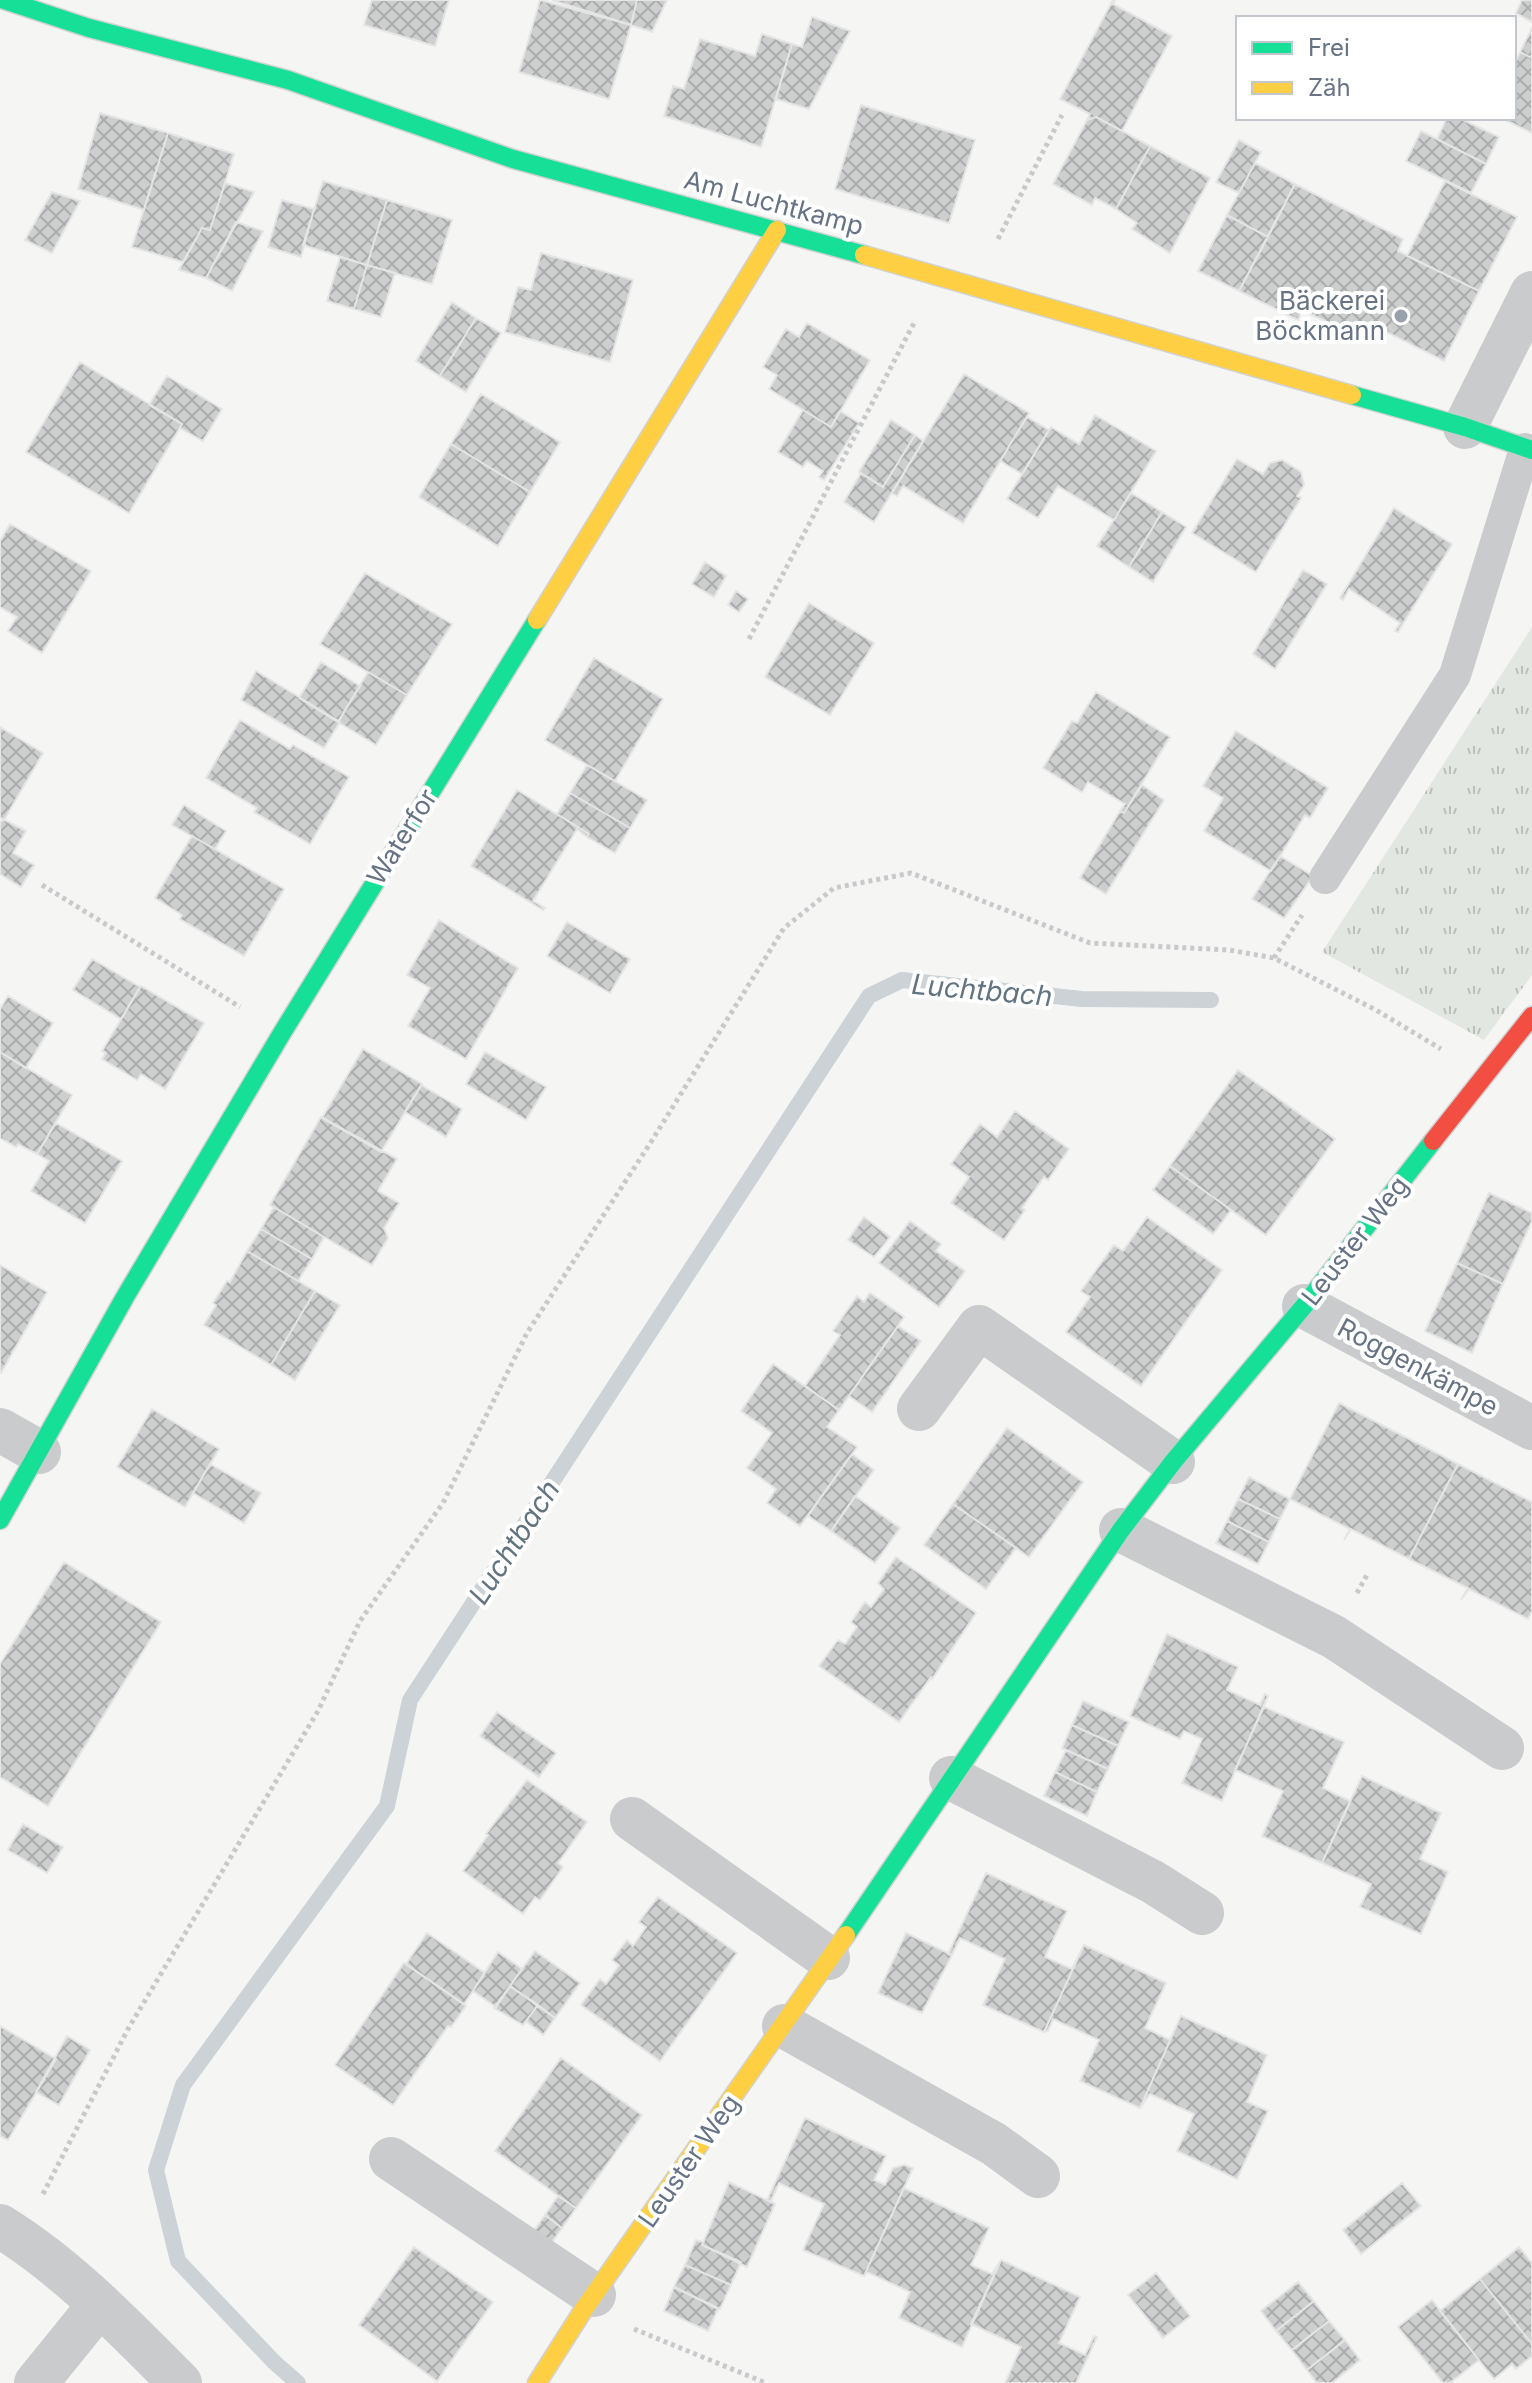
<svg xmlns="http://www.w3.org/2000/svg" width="1532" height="2383" font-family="Inter,sans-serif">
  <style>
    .grass { fill: url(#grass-tufts) }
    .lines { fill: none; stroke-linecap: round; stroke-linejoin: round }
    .stream { stroke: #ccd2d6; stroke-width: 16 }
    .building { fill: url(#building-cross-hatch); stroke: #e4e5e4; stroke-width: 2 }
    .fast-casing { stroke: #d1d2d3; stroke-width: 21 }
    .slow-casing { stroke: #d1d2d3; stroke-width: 21 }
    .jam-casing { stroke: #d1d2d3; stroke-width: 21 }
    .path { stroke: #c8c9ca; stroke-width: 5; stroke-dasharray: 4 4; stroke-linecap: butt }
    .lane { stroke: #cacbcc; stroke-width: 32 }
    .street { stroke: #cacbcc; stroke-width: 44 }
    .fast { stroke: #16e098; stroke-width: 18 }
    .slow { stroke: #ffcf43; stroke-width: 18 }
    .jam { stroke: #f24e42; stroke-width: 18 }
    .poi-dot { fill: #98a1ab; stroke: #fff; stroke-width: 3 }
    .labels { text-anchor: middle; stroke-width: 8; stroke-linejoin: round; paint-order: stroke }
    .street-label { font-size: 26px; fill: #667384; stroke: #fff }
    .poi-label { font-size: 26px; fill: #667384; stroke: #fff; text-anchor: end }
    .water-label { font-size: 28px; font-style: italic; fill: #627480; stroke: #fff }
  </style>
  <defs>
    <pattern id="grass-tufts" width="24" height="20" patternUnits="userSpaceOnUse" patternTransform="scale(2)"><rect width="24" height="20" fill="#e3e7e2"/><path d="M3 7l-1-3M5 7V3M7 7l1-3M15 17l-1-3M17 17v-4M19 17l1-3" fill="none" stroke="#bcc0bd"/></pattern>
    <pattern id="building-cross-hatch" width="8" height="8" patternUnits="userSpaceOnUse" patternTransform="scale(2)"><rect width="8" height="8" fill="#cdcfcf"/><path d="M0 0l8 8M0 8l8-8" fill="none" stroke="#aaacae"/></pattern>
  </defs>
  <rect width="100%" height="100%" fill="#f5f6f4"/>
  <path class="grass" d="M 1532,627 L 1532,975 L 1484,1040 L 1322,952 Z"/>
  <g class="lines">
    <path class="stream" d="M 298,2383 L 274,2362 L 178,2261 L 156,2170 L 183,2085 L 387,1806 L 410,1700 L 869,996 L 902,980 L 1082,999 L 1211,1000"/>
  </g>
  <path class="building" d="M 372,0 L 449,0 L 435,46 L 364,25 Z
    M 540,0 L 631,25 L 609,99 L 519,72 Z
    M 552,0 L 637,0 L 631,25 Z
    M 637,0 L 667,0 L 652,32 L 631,25 Z
    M 1113,0 L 1115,0 L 1113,4 L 1172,36 L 1122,131 L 1096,117 L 1087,120 L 1090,114 L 1060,99 Z
    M 1522,0 L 1532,0 L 1532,22 L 1516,13 Z
    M 812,17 L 850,31 L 809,109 L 776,99 L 792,44 L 802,47 Z
    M 1532,28 L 1532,58 L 1520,52 Z
    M 762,34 L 792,44 L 761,147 L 664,116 L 673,86 L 684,89 L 700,39 L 755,56 Z
    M 1520,52 L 1532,58 L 1532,133 L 1501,118 L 1514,118 L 1514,65 Z
    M 861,105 L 975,140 L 949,223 L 835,189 Z
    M 100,113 L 168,133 L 144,210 L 78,189 Z
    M 1096,117 L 1150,146 L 1116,209 L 1095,198 L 1092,205 L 1053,184 L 1087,120 Z
    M 1447,118 L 1459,118 L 1499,137 L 1486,164 L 1437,139 Z
    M 1421,131 L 1486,164 L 1471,193 L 1406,161 Z
    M 168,133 L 234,154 L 210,230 L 202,228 L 183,262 L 132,247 Z
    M 1239,140 L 1261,152 L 1239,193 L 1216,182 Z
    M 1150,146 L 1210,178 L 1170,253 L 1132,229 L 1137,223 L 1116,209 Z
    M 1255,163 L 1295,184 L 1268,237 L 1227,215 Z
    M 323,181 L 387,200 L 367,265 L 303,245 Z
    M 1445,181 L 1517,217 L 1479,291 L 1407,256 Z
    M 225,183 L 254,192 L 206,278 L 179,270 L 202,228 L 210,230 Z
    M 1295,184 L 1403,239 L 1398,251 L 1479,291 L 1444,361 L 1381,329 L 1378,335 L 1357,324 L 1352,334 L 1302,310 L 1298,320 L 1239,291 Z
    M 52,192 L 80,201 L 52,253 L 25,240 Z
    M 282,200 L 314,209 L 301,257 L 268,247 Z
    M 387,200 L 452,220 L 432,284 L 367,265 Z
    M 1227,215 L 1268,237 L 1239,291 L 1198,271 Z
    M 236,222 L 263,231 L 232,291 L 206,278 Z
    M 541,253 L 633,280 L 610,362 L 505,332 L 518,287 L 531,290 Z
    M 340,257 L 367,265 L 354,309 L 327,301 Z
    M 367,265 L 395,273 L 381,317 L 354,309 Z
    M 452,302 L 476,318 L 440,376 L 416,361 Z
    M 476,318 L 501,333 L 466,392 L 440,376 Z
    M 807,323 L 870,360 L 831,427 L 769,389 L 777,375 L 763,367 L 786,329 L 799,337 Z
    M 80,362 L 182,424 L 129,513 L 26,452 Z
    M 964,374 L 1029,413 L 963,523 L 903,486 L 897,496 L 892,493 Z
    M 167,376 L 222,409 L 203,441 L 180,428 L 182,424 L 149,405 Z
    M 481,394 L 560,442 L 530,492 L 451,444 Z
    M 803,410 L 831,427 L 840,411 L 859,423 L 824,480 L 819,477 L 823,471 L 807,461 L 803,467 L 778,452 Z
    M 1095,415 L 1156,451 L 1114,520 L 1058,486 L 1038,518 L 1007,499 L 1051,427 L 1079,444 Z
    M 1027,417 L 1049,430 L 1022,474 L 1000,461 Z
    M 891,420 L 915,435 L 883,487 L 859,472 Z
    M 915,435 L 923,441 L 874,522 L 844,502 L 861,473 L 883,487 Z
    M 451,444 L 530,492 L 498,546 L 419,497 Z
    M 1237,459 L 1263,474 L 1270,463 L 1282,460 L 1301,472 L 1304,485 L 1297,496 L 1301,498 L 1256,572 L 1192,533 Z
    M 1131,493 L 1162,512 L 1129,567 L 1097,546 Z
    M 1394,508 L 1452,544 L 1398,632 L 1395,631 L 1400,623 L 1349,589 L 1343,600 L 1340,598 Z
    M 1162,512 L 1186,527 L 1153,582 L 1129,567 Z
    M 10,524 L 91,571 L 42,653 L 8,631 L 17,617 L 0,607 L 0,541 Z
    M 705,562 L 726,576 L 714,597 L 692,584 Z
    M 1303,570 L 1327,584 L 1275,669 L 1253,654 Z
    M 365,573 L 452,624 L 407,695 L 320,644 Z
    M 736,591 L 748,599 L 739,612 L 728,605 Z
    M 809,603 L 874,643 L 830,715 L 765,677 Z
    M 594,658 L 663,699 L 615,781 L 545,740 Z
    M 321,662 L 360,686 L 338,722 L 299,698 Z
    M 256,671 L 340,722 L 324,748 L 241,700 Z
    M 368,672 L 407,695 L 376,745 L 338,722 Z
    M 1096,692 L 1170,737 L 1124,813 L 1120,811 L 1125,804 L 1088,782 L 1082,792 L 1043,768 L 1072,721 L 1077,723 Z
    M 240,720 L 290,749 L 293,745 L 349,777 L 310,844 L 254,812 L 257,808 L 206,778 Z
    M 0,727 L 43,753 L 4,820 L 0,817 Z
    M 1236,731 L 1328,788 L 1310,818 L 1305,815 L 1271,871 L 1204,831 L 1223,798 L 1203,786 Z
    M 587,765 L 647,800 L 630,828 L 570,793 Z
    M 1142,785 L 1164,800 L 1106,894 L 1080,878 L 1120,811 L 1124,813 Z
    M 517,790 L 589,834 L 587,837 L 577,829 L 533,901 L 545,908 L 543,910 L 471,866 Z
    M 570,793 L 630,828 L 615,853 L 587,837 L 589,834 L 557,814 Z
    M 184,805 L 226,831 L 215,849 L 172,825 Z
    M 3,819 L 26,831 L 13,853 L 34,865 L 21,887 L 0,874 L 0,823 Z
    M 192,836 L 284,889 L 244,956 L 180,919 L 182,915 L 155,898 Z
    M 1280,856 L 1313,876 L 1284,918 L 1252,899 Z
    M 439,920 L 518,968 L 466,1059 L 408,1026 L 430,988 L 407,975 Z
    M 567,922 L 630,959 L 610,993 L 547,956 Z
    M 92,959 L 140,987 L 121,1019 L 73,990 Z
    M 141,986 L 204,1023 L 165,1089 L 141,1074 L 137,1080 L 102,1059 L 106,1053 L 102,1051 Z
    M 8,996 L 53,1023 L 26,1068 L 0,1052 L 0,1009 Z
    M 363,1049 L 422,1084 L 381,1152 L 322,1118 Z
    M 0,1052 L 72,1095 L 37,1154 L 18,1144 L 16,1147 L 0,1138 Z
    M 485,1052 L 546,1087 L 526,1120 L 466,1084 Z
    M 1238,1070 L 1335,1139 L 1266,1235 L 1170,1166 Z
    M 421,1085 L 462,1109 L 446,1137 L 405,1112 Z
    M 1015,1111 L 1069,1149 L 1048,1180 L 1044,1177 L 1022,1208 L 1025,1210 L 1004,1240 L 951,1203 L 969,1177 L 951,1164 L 980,1124 L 997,1137 Z
    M 321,1117 L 397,1159 L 378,1191 L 399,1203 L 384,1228 L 388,1238 L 372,1265 L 270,1205 Z
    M 56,1123 L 122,1161 L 85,1223 L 31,1191 L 49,1161 L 37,1154 Z
    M 1170,1166 L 1231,1210 L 1213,1234 L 1153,1190 Z
    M 1489,1193 L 1532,1213 L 1532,1221 L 1503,1284 L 1457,1263 Z
    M 274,1207 L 324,1237 L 312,1259 L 261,1229 Z
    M 864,1217 L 890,1237 L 874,1257 L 848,1240 Z
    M 1147,1217 L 1222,1270 L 1141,1386 L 1066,1332 L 1090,1297 L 1081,1291 L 1114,1245 L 1123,1251 Z
    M 910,1221 L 941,1244 L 936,1251 L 965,1271 L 939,1307 L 879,1263 Z
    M 261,1229 L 312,1259 L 298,1281 L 247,1251 Z
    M 247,1251 L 315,1291 L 271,1365 L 204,1325 L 216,1305 L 213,1303 L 227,1281 L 230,1282 Z
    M 1457,1263 L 1503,1284 L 1472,1353 L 1425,1331 Z
    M 0,1265 L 47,1292 L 1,1373 L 0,1372 Z
    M 315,1291 L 340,1305 L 295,1380 L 271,1365 Z
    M 870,1293 L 904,1317 L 839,1410 L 805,1386 L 840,1335 L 833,1331 L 857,1296 L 864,1302 Z
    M 898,1326 L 921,1341 L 872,1412 L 849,1396 Z
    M 773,1364 L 839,1410 L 827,1427 L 857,1447 L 800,1526 L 767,1503 L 776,1489 L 747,1468 L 772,1433 L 741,1411 Z
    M 1339,1403 L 1458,1464 L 1409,1559 L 1351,1529 L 1344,1540 L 1350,1529 L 1290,1499 Z
    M 152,1409 L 219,1449 L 185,1507 L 117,1467 Z
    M 1007,1428 L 1083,1482 L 1029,1557 L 953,1504 Z
    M 852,1454 L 874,1470 L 831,1531 L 808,1516 Z
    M 210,1464 L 261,1493 L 244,1523 L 193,1493 Z
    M 1458,1464 L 1532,1502 L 1532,1611 L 1528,1619 L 1469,1589 L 1461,1600 L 1468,1588 L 1409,1559 Z
    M 1249,1477 L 1290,1499 L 1280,1519 L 1238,1499 Z
    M 855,1496 L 900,1528 L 875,1563 L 831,1531 Z
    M 1238,1499 L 1280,1519 L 1269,1542 L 1227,1521 Z
    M 953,1504 L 1016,1548 L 986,1589 L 924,1545 Z
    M 1227,1521 L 1269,1542 L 1258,1564 L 1216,1543 Z
    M 896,1557 L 976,1613 L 932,1679 L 931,1677 L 899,1722 L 819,1666 L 838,1640 L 845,1644 L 857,1627 L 851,1622 L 865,1602 L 871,1607 L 884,1589 L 878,1583 Z
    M 64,1562 L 161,1622 L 48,1806 L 0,1777 L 0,1664 Z
    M 1167,1634 L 1238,1667 L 1227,1690 L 1260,1705 L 1265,1694 L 1268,1696 L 1222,1801 L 1182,1783 L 1202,1739 L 1184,1731 L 1180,1739 L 1130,1716 Z
    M 1083,1701 L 1129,1722 L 1118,1746 L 1072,1725 Z
    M 1264,1707 L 1344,1742 L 1323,1788 L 1350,1801 L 1322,1863 L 1262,1836 L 1283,1791 L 1235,1770 Z
    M 497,1712 L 556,1753 L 539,1777 L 480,1736 Z
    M 1072,1725 L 1118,1746 L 1108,1769 L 1062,1748 Z
    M 1066,1750 L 1108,1769 L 1097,1792 L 1055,1772 Z
    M 1055,1772 L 1097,1792 L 1087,1816 L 1044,1796 Z
    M 1362,1776 L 1441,1813 L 1420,1859 L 1448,1872 L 1421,1934 L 1360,1907 L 1371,1884 L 1322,1863 Z
    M 527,1780 L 587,1822 L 558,1863 L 563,1867 L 540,1900 L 535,1897 L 523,1914 L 463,1871 L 488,1835 L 486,1834 Z
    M 23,1824 L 63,1847 L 47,1873 L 8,1850 Z
    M 986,1873 L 1067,1911 L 1045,1957 L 1072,1969 L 1084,1945 L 1044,2032 L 983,2005 L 1005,1959 L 960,1938 L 952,1955 L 948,1954 Z
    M 658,1897 L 737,1953 L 660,2061 L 581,2005 L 600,1979 L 606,1984 L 619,1965 L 612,1960 L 627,1940 L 633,1946 L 646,1927 L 639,1922 Z
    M 427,1933 L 485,1973 L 464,2004 L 406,1964 Z
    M 906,1933 L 952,1955 L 922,2013 L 878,1993 Z
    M 1084,1945 L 1166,1983 L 1145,2028 L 1170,2040 L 1181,2016 L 1140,2108 L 1080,2081 L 1099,2040 L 1053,2019 L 1048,2031 L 1044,2032 Z
    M 535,1951 L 580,1983 L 555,2018 L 510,1986 Z
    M 498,1952 L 522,1969 L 496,2007 L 473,1991 Z
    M 404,1963 L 466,2006 L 451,2027 L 448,2026 L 393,2105 L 335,2065 Z
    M 510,1986 L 538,2005 L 523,2025 L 494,2008 Z
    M 538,2005 L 555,2018 L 543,2035 L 526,2021 Z
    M 1181,2016 L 1267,2055 L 1247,2102 L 1268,2111 L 1237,2179 L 1177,2151 L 1194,2114 L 1150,2094 L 1140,2108 Z
    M 0,2026 L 56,2059 L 8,2140 L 0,2136 Z
    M 67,2036 L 90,2050 L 59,2105 L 36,2092 Z
    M 561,2058 L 642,2115 L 576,2208 L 495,2151 Z
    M 805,2118 L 886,2156 L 874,2180 L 885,2185 L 893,2168 L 904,2165 L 913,2168 L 864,2276 L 803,2250 L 824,2204 L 779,2183 L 771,2201 L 775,2204 L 767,2200 Z
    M 729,2182 L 775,2204 L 747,2267 L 702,2245 Z
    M 1402,2183 L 1421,2206 L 1361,2254 L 1343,2230 Z
    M 904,2188 L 989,2228 L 971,2265 L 992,2274 L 1001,2260 L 962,2347 L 899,2318 L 910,2292 L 867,2272 L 864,2276 Z
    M 558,2196 L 576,2208 L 562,2228 L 545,2215 Z
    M 545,2215 L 562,2228 L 550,2245 L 533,2232 Z
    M 696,2240 L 703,2242 L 702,2245 L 741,2262 L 731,2285 L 685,2265 Z
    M 414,2247 L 493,2302 L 437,2381 L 359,2325 Z
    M 1519,2247 L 1532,2263 L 1532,2344 L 1480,2279 Z
    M 1001,2260 L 1080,2297 L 1059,2343 L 1085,2355 L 1094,2336 L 1097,2337 L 1076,2383 L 1005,2383 L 1021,2347 L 971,2324 Z
    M 685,2265 L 731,2285 L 720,2309 L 674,2287 Z
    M 1156,2273 L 1190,2316 L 1163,2338 L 1128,2295 Z
    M 1480,2279 L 1532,2344 L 1532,2356 L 1516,2369 L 1512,2364 L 1494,2379 L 1440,2311 Z
    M 1298,2282 L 1314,2301 L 1276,2331 L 1261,2311 Z
    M 674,2287 L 718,2309 L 708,2331 L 664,2311 Z
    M 1432,2300 L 1479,2360 L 1450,2383 L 1443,2383 L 1398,2327 Z
    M 1314,2301 L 1329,2321 L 1292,2350 L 1276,2331 Z
    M 1329,2321 L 1345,2340 L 1307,2370 L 1292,2350 Z
    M 1345,2340 L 1360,2360 L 1332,2383 L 1317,2383 L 1307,2370 Z"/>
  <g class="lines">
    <g class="fast-casing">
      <path id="fast" d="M 4,0 L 89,28 L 288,80 L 513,159 L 864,255
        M 1352,395 L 1465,427 L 1532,450
        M 0,1520 L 125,1297 L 282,1033 L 537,620
        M 846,1935 L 1121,1530 L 1173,1462 L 1304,1306 L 1433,1141"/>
    </g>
    <g class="slow-casing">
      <path id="slow" d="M 864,255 L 1352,395
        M 537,620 L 777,230
        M 537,2383 L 584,2309 L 846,1935"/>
    </g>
    <g class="jam-casing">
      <path id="jam" d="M 1433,1141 L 1532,1016"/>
    </g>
    <path class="path" d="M 998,239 L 1062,115
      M 749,639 L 914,323
      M 42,885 L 240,1007
      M 1274,958 L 1302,915
      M 1357,1593 L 1368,1573
      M 43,2194 L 128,2029 L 318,1711 L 360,1621 L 443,1503 L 527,1333 L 651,1142 L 784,928 L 834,888 L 911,873 L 1090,943 L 1229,950 L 1274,958 L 1376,1010 L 1441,1049
      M 634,2329 L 766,2383"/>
    <path class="lane" d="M 1325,878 L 1455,675 L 1525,449"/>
    <path class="street" d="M 1465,427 L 1532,293
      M 1304,1306 L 1532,1428
      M 919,1409 L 979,1327 L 1173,1462
      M 0,1430 L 39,1452
      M 1121,1530 L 1334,1637 L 1502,1748
      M 951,1778 L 1153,1882 L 1202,1913
      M 632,1819 L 828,1958
      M 784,2026 L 994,2144 L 1038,2176
      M 391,2159 L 594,2295
      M 0,2226 C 68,2268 124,2327 180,2383
      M 36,2383 L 100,2304"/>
    <use href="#fast" class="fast"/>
    <use href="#slow" class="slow"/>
    <use href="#jam" class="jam"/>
  </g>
  <circle class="poi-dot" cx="1401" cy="316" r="8"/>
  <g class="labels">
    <g class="street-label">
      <text transform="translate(774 203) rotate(15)" y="9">Am Luchtkamp</text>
      <text transform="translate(402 837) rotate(-58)" y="9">Waterfor</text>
      <text transform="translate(1355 1241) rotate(-52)" y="9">Leuster Weg</text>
      <text transform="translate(1418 1367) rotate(28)" y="9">Roggenkämpe</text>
      <text transform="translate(689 2161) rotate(-55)" y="9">Leuster Weg</text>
    </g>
    <g class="poi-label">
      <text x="1385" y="310">Bäckerei<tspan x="1385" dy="30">Böckmann</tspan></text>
    </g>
    <g class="water-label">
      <text transform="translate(982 990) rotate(5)" y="10">Luchtbach</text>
      <text transform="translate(514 1542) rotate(-57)" y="10">Luchtbach</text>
    </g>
  </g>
  <rect x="1236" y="16" width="280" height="104" fill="#ffffff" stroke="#c2c7ce" stroke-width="2"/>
  <rect x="1252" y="42" width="40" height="12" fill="#16e098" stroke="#c2c7ce" stroke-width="2"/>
  <text x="1308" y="56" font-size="24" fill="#667384">Frei</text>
  <rect x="1252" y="82" width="40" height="12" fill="#ffcf43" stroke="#c2c7ce" stroke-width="2"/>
  <text x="1308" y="96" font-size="24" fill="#667384">Zäh</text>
</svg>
